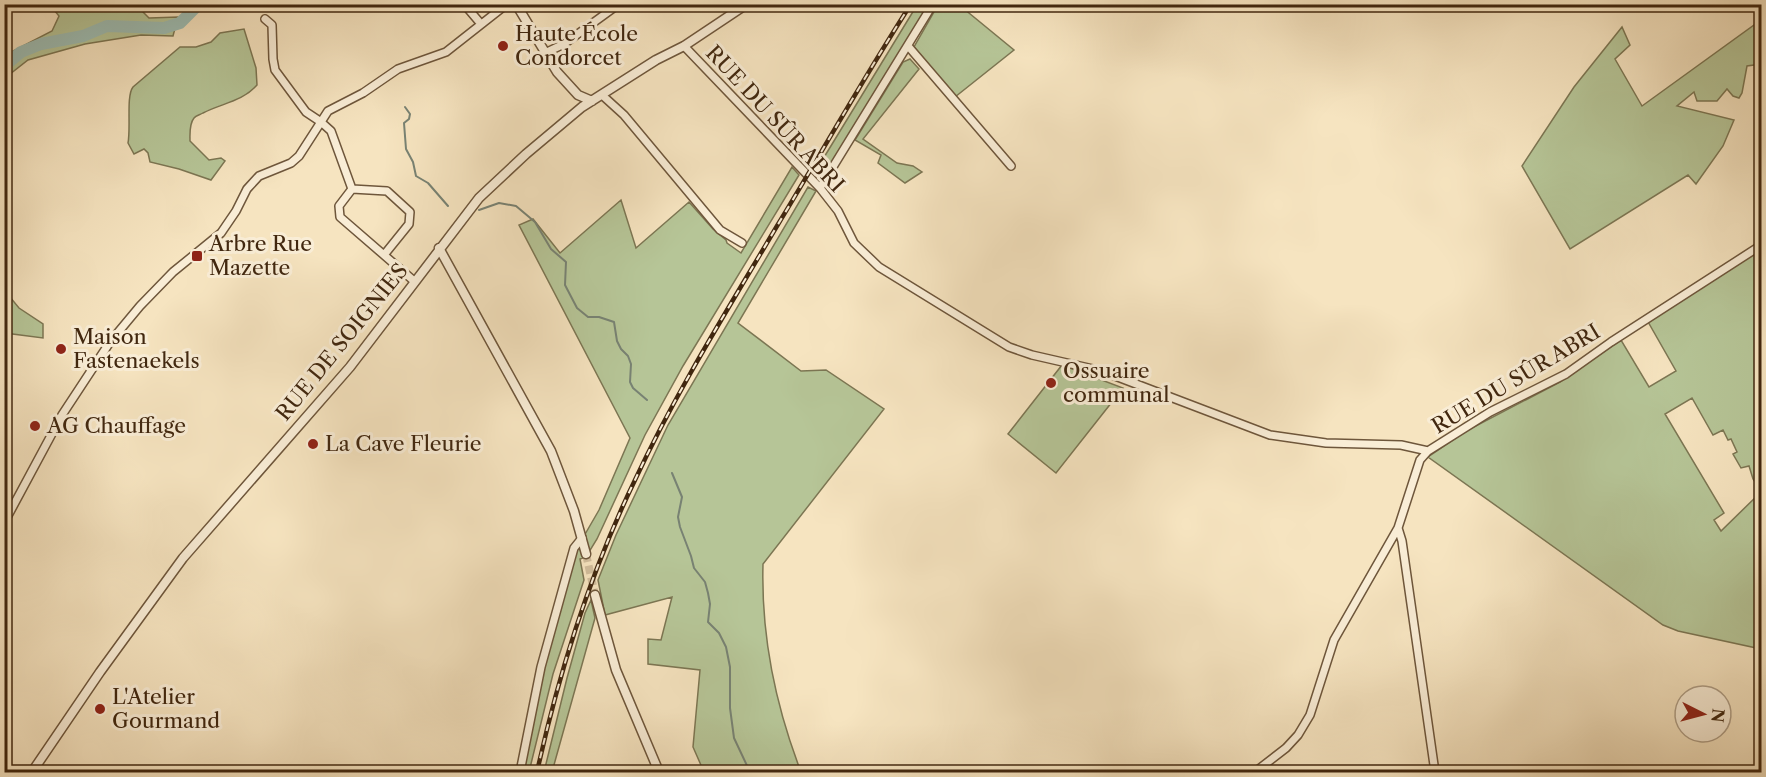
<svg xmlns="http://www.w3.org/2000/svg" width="1766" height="777" font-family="'Libre Caslon Text',serif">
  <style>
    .green { fill: #b6c597; stroke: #7c7653; stroke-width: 1.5 }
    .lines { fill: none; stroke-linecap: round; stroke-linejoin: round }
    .stream { stroke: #788273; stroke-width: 2 }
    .river { stroke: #9dbeb5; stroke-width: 12 }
    .tertiary-tunnel { stroke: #d2be9d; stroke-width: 8; stroke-dasharray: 8 4; stroke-linecap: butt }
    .minor-casing { stroke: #6e563b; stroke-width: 10 }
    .tertiary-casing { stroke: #6e563b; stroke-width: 11 }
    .minor { stroke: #f9edd6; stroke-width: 7 }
    .tertiary { stroke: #f9edd6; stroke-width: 8 }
    .rail-casing { stroke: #41270f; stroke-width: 4.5 }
    .rail { stroke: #f9edd6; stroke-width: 2; stroke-dasharray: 7; stroke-linecap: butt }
    .poi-dot { fill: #8f2418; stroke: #f9edd6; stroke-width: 2 }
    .labels { text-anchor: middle; stroke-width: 6; stroke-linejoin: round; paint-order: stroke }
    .poi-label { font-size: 21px; fill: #41270f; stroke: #f9edd6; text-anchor: start }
    .street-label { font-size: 21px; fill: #41270f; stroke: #f9edd6 }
  </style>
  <rect width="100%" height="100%" fill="#f6e4c0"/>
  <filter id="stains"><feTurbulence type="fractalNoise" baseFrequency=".00333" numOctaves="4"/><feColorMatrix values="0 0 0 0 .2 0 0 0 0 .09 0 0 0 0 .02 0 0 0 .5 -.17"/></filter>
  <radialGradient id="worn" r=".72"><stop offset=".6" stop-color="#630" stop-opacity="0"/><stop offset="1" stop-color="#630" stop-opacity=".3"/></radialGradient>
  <path class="green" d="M 117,4 L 120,7 L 136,5 L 149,18 L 178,17 L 173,36 L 141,35 L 85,44 L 28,60 L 5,78 L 5,59 L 13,51 L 52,31 L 59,16 L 50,5 Z
    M 958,4 L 1014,50 L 955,97 L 914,47 L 938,5 Z
    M 921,5 L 930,5 L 822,179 L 815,172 L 914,10 L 917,11 Z
    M 1761,20 L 1761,64 L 1747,66 L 1742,93 L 1739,98 L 1733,96 L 1727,89 L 1717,101 L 1697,101 L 1694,92 L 1677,106 L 1734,120 L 1723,146 L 1696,184 L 1688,175 L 1570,249 L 1522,166 L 1574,87 L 1622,27 L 1630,45 L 1615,59 L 1642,106 Z
    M 244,29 L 256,68 L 257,85 C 242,102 222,103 203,113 C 200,115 196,115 194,118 C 189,124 190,134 190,141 L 209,160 L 221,158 L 225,161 L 211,180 L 179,169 L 150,162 L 148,153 L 144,149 L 134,154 L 128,143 C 131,127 126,96 133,87 L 180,47 L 196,47 L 211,42 L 220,33 Z
    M 910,59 L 919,69 L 863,139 L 897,163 L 913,166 L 922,172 L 905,183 L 878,163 L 881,155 L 855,140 L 903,62 Z
    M 792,167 L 799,175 L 683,366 L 645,435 L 597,539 L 589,552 L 584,536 L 599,510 L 630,438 L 519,225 L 533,219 L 560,253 L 621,200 L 636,248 L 689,202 L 713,229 L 726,240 L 727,243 L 741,253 Z
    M 808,187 L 816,191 L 738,323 L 801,371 L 826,370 L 884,409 L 763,564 C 761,635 776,707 801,772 L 704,772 L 693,747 L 700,670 L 648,664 L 648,639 L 661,640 L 672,597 L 605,615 L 598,580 L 616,535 L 668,425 Z
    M 1761,246 L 1761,487 L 1760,489 L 1753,479 L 1749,466 L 1741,468 L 1733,454 L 1737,452 L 1731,439 L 1728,440 L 1723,430 L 1713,435 L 1692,398 L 1665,414 L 1724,513 L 1714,520 L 1721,531 L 1761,492 L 1761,649 L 1678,631 L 1663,625 L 1428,457 L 1468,430 L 1560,382 L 1621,340 L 1649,387 L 1676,371 L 1647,320 Z
    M 5,294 L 10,297 L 19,308 L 43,324 L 43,338 L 5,333 Z
    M 1062,365 L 1123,388 L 1056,473 L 1008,434 Z
    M 577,549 L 580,549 L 583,558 L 580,559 L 584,580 L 553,674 L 529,772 L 522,772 L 543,669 Z
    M 591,600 L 595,618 L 552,772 L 544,772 L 567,678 L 585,613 Z"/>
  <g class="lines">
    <path class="stream" d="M 367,4 L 368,6
      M 405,107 L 410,114 L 409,119 L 404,123 L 406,149 L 413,162 L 416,176 L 428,183 L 448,206
      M 479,210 L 499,203 L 516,206 L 535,222 L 551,249 L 566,262 L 565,285 L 577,308 L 588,317 L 599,317 L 614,322 L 617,341 L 621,349 L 628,356 L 631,364 L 630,382 L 633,388 L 647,400
      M 672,473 L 682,497 L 678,517 L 680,527 L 691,556 L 694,568 L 705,582 L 708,593 L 710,604 L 708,622 L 719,633 L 726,647 L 730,667 L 730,708 L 734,738 L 750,772"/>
    <path class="river" d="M 4,66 L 21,52 L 41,44 L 83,36 L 107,26 L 164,28 L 180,23 L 199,4"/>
    <path class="tertiary-tunnel" d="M 586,554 L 595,595"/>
    <g class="minor-casing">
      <path id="minor" d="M 464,4 L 481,24
        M 265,19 L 272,25 L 273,59 L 275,70 L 306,112 L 321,122 L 331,131 L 352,189
        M 684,46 L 820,188 L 838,211 L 854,243 L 879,267 L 1009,347 L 1032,355 L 1102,371 L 1270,435 L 1326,443 L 1401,445 L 1428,451 L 1490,412 L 1566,374 L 1611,342 L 1760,246
        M 908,46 L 1011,166
        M 545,53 L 564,44 L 619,4
        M 602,95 L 624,115 L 720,230 L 742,243
        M 820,188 L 933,4
        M 352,189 L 339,206 L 340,217 L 414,281
        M 352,189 L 387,191 L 410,212 L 409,224 L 384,255
        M 1762,193 L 1759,228 L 1762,246
        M 4,523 L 62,415 L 110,342 L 140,306 L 173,272 L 221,233 L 236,211 L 247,189 L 259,176 L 291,163 L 299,156 L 328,111 L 363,93 L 398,69 L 446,52 L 507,4
        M 1398,528 L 1402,541 L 1435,772
        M 520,772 L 541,667 L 574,548 L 582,538
        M 1255,772 L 1286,748 L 1298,735 L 1310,715 L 1334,640 L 1398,528 L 1420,460 L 1428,451"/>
    </g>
    <g class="tertiary-casing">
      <path id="tertiary" d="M 516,4 L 557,72 L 578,95 L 592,101
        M 439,248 L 551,451 L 574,511 L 586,554
        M 595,595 L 616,670 L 659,772
        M 32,772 L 100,672 L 183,558 L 350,367 L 479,198 L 526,154 L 582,107 L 656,60 L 684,46 L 747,4"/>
    </g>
    <use href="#minor" class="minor"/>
    <use href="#tertiary" class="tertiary"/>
    <g class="rail-casing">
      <path id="rail" d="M 537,772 C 559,672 590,573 635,480 C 676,392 728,309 777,226 C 822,152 864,77 911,4"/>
    </g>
    <use href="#rail" class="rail"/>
  </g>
  <g class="poi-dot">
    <circle cx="503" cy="46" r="6"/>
    <rect x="191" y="250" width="12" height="12" rx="3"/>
    <circle cx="61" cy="349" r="6"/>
    <circle cx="1051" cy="383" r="6"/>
    <circle cx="35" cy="426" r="6"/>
    <circle cx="313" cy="444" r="6"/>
    <circle cx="100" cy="709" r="6"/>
  </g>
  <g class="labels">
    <g class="poi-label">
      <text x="515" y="41">Haute École<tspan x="515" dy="24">Condorcet</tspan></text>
      <text x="209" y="251">Arbre Rue<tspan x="209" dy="24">Mazette</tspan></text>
      <text x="73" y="344">Maison<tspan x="73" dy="24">Fastenaekels</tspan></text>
      <text x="1063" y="378">Ossuaire<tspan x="1063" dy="24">communal</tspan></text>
      <text x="47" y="433">AG Chauffage</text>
      <text x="325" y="451">La Cave Fleurie</text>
      <text x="112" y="704">L'Atelier<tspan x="112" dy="24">Gourmand</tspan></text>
    </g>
    <g class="street-label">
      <text transform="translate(775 119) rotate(47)" y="7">RUE DU SÛR ABRI</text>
      <text transform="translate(342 342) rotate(-51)" y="7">RUE DE SOIGNIES</text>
      <text transform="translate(1516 379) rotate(-31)" y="7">RUE DU SÛR ABRI</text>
    </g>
  </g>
  <rect width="1766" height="777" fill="none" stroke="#f6e4c0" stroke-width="24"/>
  <rect x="6" y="6" width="1754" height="765" fill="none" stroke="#41270f" stroke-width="3"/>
  <rect x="12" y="12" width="1742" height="753" fill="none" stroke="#41270f" stroke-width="1.5"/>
  <g transform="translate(1703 714) rotate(96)"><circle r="28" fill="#f9edd6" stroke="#af9e86" stroke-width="1.5"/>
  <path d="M0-4.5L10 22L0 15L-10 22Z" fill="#8f2418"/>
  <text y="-9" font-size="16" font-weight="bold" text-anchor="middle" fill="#41270f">N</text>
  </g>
  <rect width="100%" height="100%" filter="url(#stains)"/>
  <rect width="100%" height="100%" fill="url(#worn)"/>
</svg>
